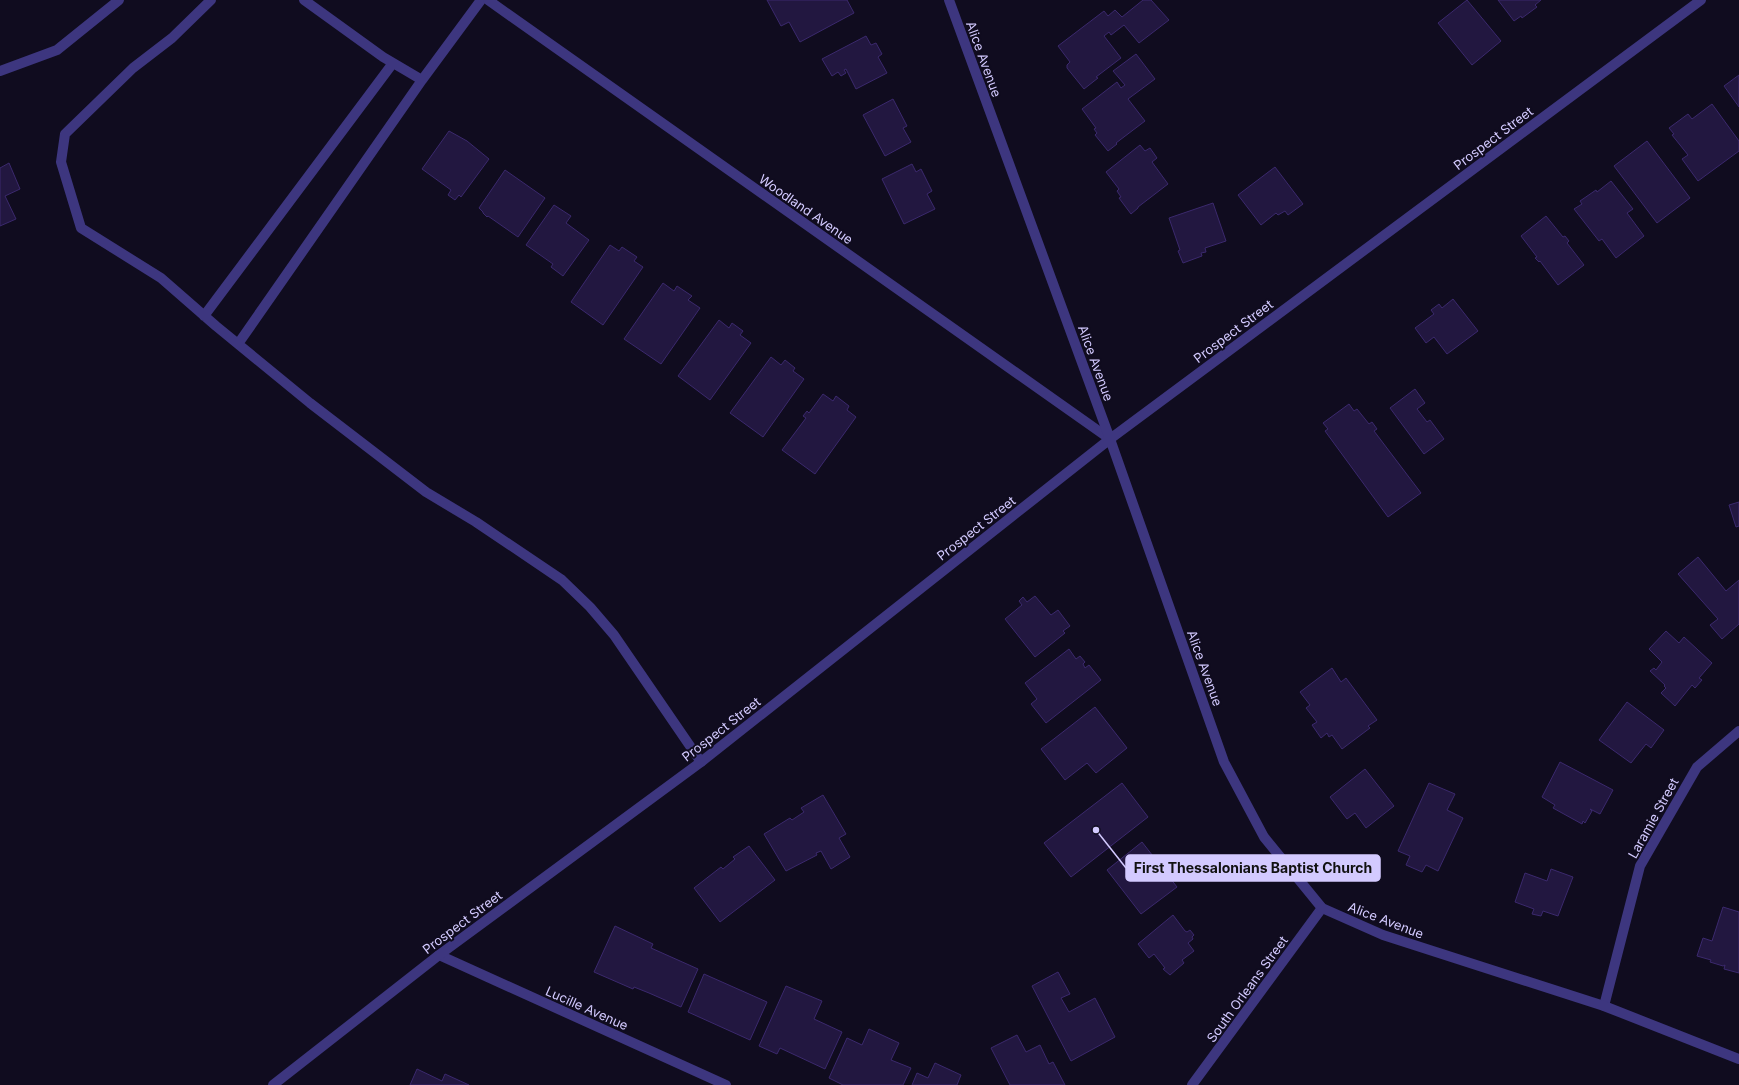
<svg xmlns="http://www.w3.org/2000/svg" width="1739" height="1085" font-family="Inter,sans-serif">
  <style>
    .building { fill: #221740; stroke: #3b296d }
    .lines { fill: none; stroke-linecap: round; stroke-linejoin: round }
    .service { stroke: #3d367f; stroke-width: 10 }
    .minor { stroke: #3d367f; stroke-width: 10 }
    .tertiary { stroke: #3d367f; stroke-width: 10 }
    .labels { text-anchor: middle; stroke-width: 4; stroke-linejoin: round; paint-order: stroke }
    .street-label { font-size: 13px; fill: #d3caff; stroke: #100c1f }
    .leader { fill: none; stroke: #d3caff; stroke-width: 1.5 }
    .callout-dot { fill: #d3caff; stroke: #100c1f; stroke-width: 1.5 }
    .callout { fill: #d3caff; stroke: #d3caff; stroke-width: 1.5 }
    .callout-label { font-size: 14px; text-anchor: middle; font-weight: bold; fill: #111 }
  </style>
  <rect width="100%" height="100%" fill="#100c1f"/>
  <path class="building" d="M 767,0 L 847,0 L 854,13 L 800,42 L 789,22 L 781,26 Z
    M 1143,0 L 1151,0 L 1169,20 L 1139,43 L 1124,25 L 1111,35 L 1109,32 L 1104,36 L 1121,58 L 1096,77 L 1098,78 L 1084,89 L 1067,68 L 1067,65 L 1070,62 L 1058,46 L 1104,11 L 1108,16 L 1115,10 L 1122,17 Z
    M 1467,0 L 1501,41 L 1472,65 L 1438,23 Z
    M 1498,0 L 1541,0 L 1535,5 L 1537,7 L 1522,18 L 1521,16 L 1514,21 Z
    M 866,36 L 871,45 L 876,43 L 882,54 L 878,57 L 887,73 L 856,89 L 846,69 L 844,70 L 846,73 L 841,76 L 838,72 L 832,76 L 822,59 Z
    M 1136,54 L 1155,79 L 1128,99 L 1145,121 L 1116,143 L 1117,144 L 1108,151 L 1095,135 L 1097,133 L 1094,129 L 1096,128 L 1082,109 L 1117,82 L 1121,88 L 1125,85 L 1113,71 Z
    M 1739,75 L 1739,107 L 1724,86 Z
    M 893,99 L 907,126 L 903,128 L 911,142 L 885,156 L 863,115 Z
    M 1712,104 L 1739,141 L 1739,151 L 1698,181 L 1682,159 L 1688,155 L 1672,135 L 1674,134 L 1669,128 L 1688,114 L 1692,119 Z
    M 449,131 L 467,141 L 489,159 L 461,197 L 459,195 L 455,200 L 448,195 L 451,190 L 422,169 Z
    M 1647,141 L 1690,198 L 1657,223 L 1614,166 Z
    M 1140,145 L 1145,151 L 1150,148 L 1157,158 L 1152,162 L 1168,184 L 1138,207 L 1138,208 L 1131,214 L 1119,198 L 1121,197 L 1117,191 L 1119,189 L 1106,172 Z
    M 9,163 L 20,189 L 5,196 L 16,219 L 0,226 L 0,168 Z
    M 912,164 L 916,172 L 921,169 L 932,191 L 927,194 L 935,209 L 904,224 L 882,179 Z
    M 1275,167 L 1303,204 L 1288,215 L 1285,211 L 1278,215 L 1276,213 L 1261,225 L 1238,195 Z
    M 505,170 L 545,198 L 518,237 L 488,216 L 487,217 L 483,213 L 483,212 L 479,208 Z
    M 1611,181 L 1633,209 L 1627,213 L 1644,236 L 1616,258 L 1602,239 L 1599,241 L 1574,209 L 1582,204 L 1580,201 L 1596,190 L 1597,192 Z
    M 1213,203 L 1226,241 L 1205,248 L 1206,252 L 1201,253 L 1202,256 L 1183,263 L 1178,251 L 1180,250 L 1169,218 Z
    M 554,205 L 571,216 L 566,223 L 589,240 L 563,276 L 551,267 L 553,264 L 526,245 Z
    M 1546,216 L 1563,237 L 1565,236 L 1569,241 L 1567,243 L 1584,265 L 1558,285 L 1540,261 L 1539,262 L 1535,258 L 1537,257 L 1521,236 Z
    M 610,245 L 619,251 L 622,247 L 637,257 L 634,261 L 643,267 L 603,325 L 571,302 Z
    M 663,283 L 674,291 L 677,286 L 692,296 L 688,300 L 700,308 L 661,364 L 624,339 Z
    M 1453,299 L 1478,331 L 1447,354 L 1434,337 L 1426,343 L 1415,328 L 1434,314 L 1431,310 L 1439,304 L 1442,308 Z
    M 719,320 L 729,328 L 732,323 L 743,331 L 740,335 L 751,343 L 710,400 L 678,376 Z
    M 771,357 L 781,365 L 785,360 L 795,368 L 793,371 L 804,379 L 763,437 L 730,413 Z
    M 1415,389 L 1425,403 L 1417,409 L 1427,422 L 1430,420 L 1444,439 L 1424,454 L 1390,408 Z
    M 823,394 L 833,401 L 836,396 L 849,406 L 847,410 L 856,417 L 815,474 L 782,450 L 806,418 L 803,416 L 807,411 L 809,413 Z
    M 1349,404 L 1354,411 L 1357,409 L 1369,424 L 1372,422 L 1377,429 L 1374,431 L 1421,493 L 1388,517 L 1325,431 L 1328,429 L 1323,423 Z
    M 1739,502 L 1739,526 L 1736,527 L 1729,505 Z
    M 1698,557 L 1726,591 L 1739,580 L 1739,624 L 1722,639 L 1710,625 L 1718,619 L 1678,574 Z
    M 1035,596 L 1051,615 L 1058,610 L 1070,626 L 1063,631 L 1065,633 L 1035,657 L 1005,619 L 1022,605 L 1019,601 L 1023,597 L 1027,602 Z
    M 1666,631 L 1679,643 L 1684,637 L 1712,663 L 1699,678 L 1702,680 L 1695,688 L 1692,685 L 1675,706 L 1661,693 L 1666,688 L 1664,686 L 1665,685 L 1650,671 L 1654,668 L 1656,670 L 1662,662 L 1649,649 Z
    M 1069,649 L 1076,659 L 1080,656 L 1085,662 L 1083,664 L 1085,668 L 1089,665 L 1101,680 L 1046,723 L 1031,704 L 1037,699 L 1025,683 Z
    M 1332,668 L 1341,682 L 1346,678 L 1377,720 L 1368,726 L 1370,728 L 1342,749 L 1332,735 L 1329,737 L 1327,733 L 1321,738 L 1312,725 L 1317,722 L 1306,708 L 1310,705 L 1300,692 Z
    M 1627,702 L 1664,730 L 1651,748 L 1646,744 L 1631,763 L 1599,740 Z
    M 1095,707 L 1127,748 L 1096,773 L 1087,763 L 1065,780 L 1041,749 Z
    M 1560,762 L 1613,790 L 1600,814 L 1590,809 L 1592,811 L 1585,823 L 1583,821 L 1582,824 L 1553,808 L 1555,805 L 1542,797 Z
    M 1365,769 L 1394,806 L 1366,828 L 1355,813 L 1347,819 L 1330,797 Z
    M 1122,783 L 1148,817 L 1071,877 L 1044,843 Z
    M 1429,783 L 1455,794 L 1447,810 L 1463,818 L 1438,871 L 1426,865 L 1422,872 L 1406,865 L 1410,856 L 1398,851 Z
    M 823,795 L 846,834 L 839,838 L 850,857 L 831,869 L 821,851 L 816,853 L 817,855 L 786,871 L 764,834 L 790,818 L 792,820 L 804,812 L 801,808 Z
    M 1142,842 L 1177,887 L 1141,914 L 1107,870 Z
    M 749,846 L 775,880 L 720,922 L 694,888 L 721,867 L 723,869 L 735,859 L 733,857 Z
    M 1551,869 L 1573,877 L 1558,916 L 1543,911 L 1541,916 L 1532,914 L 1534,909 L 1515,902 L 1525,873 L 1547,881 Z
    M 1723,907 L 1739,912 L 1739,973 L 1724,969 L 1725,965 L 1723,966 L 1710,962 L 1711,960 L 1697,956 L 1703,938 L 1712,941 Z
    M 1173,915 L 1185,931 L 1187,932 L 1190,930 L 1194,935 L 1192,937 L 1193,939 L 1188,943 L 1194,951 L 1182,960 L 1184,963 L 1170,975 L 1163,969 L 1165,968 L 1154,954 L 1149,958 L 1138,944 Z
    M 615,926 L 653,944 L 651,948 L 698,969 L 681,1007 L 649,993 L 634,987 L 633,989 L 594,972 Z
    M 1058,972 L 1070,994 L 1061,998 L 1069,1012 L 1095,998 L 1115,1037 L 1071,1061 L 1032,986 Z
    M 704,974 L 767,1002 L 750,1040 L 688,1012 Z
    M 786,986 L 822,1001 L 814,1019 L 842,1032 L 825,1069 L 780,1048 L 777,1054 L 759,1046 Z
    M 869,1029 L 899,1043 L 891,1060 L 911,1068 L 903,1085 L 843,1085 L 829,1078 L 847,1038 L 862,1045 Z
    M 1017,1035 L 1026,1052 L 1040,1045 L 1049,1064 L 1053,1062 L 1065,1085 L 1010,1085 L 991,1048 Z
    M 935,1063 L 961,1075 L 957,1085 L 912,1085 L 917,1073 L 928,1078 Z
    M 417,1069 L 442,1081 L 445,1074 L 469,1085 L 410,1085 Z"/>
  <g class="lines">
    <path class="service" d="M 211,0 L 172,38 L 133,68 L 65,134 L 61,162 L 81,228 L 161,278 L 216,326 L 310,403 L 426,492 L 476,522 L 562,580 L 590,607 L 614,635 L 701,762
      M 422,80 L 481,0
      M 204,316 L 393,63
      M 238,344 L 422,80 L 383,57 L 304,0"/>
    <path class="minor" d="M 488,0 L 1110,439
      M 0,71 L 57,50 L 119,0
      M 439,955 L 726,1085
      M 1604,1006 L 1640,866 L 1697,767 L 1739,731
      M 1192,1085 L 1322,908"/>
    <path class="tertiary" d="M 949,0 L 1110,439 L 1224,762 L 1264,837 L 1322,908 L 1383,935 L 1604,1006 L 1739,1059
      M 273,1085 L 439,955 L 701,762 L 1110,439 L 1701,0"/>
  </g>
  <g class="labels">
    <g class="street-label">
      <text transform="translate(984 59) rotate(70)" y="5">Alice Avenue</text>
      <text transform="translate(1493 138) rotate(-37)" y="5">Prospect Street</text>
      <text transform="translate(806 209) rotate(35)" y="5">Woodland Avenue</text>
      <text transform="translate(1233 331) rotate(-37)" y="5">Prospect Street</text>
      <text transform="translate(1096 363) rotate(70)" y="5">Alice Avenue</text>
      <text transform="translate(976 528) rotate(-38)" y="5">Prospect Street</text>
      <text transform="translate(1205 668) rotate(70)" y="5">Alice Avenue</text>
      <text transform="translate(721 729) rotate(-38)" y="5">Prospect Street</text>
      <text transform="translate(1653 818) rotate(-61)" y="5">Laramie Street</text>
      <text transform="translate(1386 920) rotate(21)" y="5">Alice Avenue</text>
      <text transform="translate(462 922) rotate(-37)" y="5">Prospect Street</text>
      <text transform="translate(1247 989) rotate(-54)" y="5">South Orleans Street</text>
      <text transform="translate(587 1008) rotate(24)" y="5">Lucille Avenue</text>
    </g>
  </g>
  <path class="leader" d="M1096 830L1126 868"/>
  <circle class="callout-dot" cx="1096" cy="830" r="4"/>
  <rect class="callout" x="1126" y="855" width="254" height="26" rx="4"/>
  <g class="callout-label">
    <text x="1253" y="873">First Thessalonians Baptist Church</text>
  </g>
</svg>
